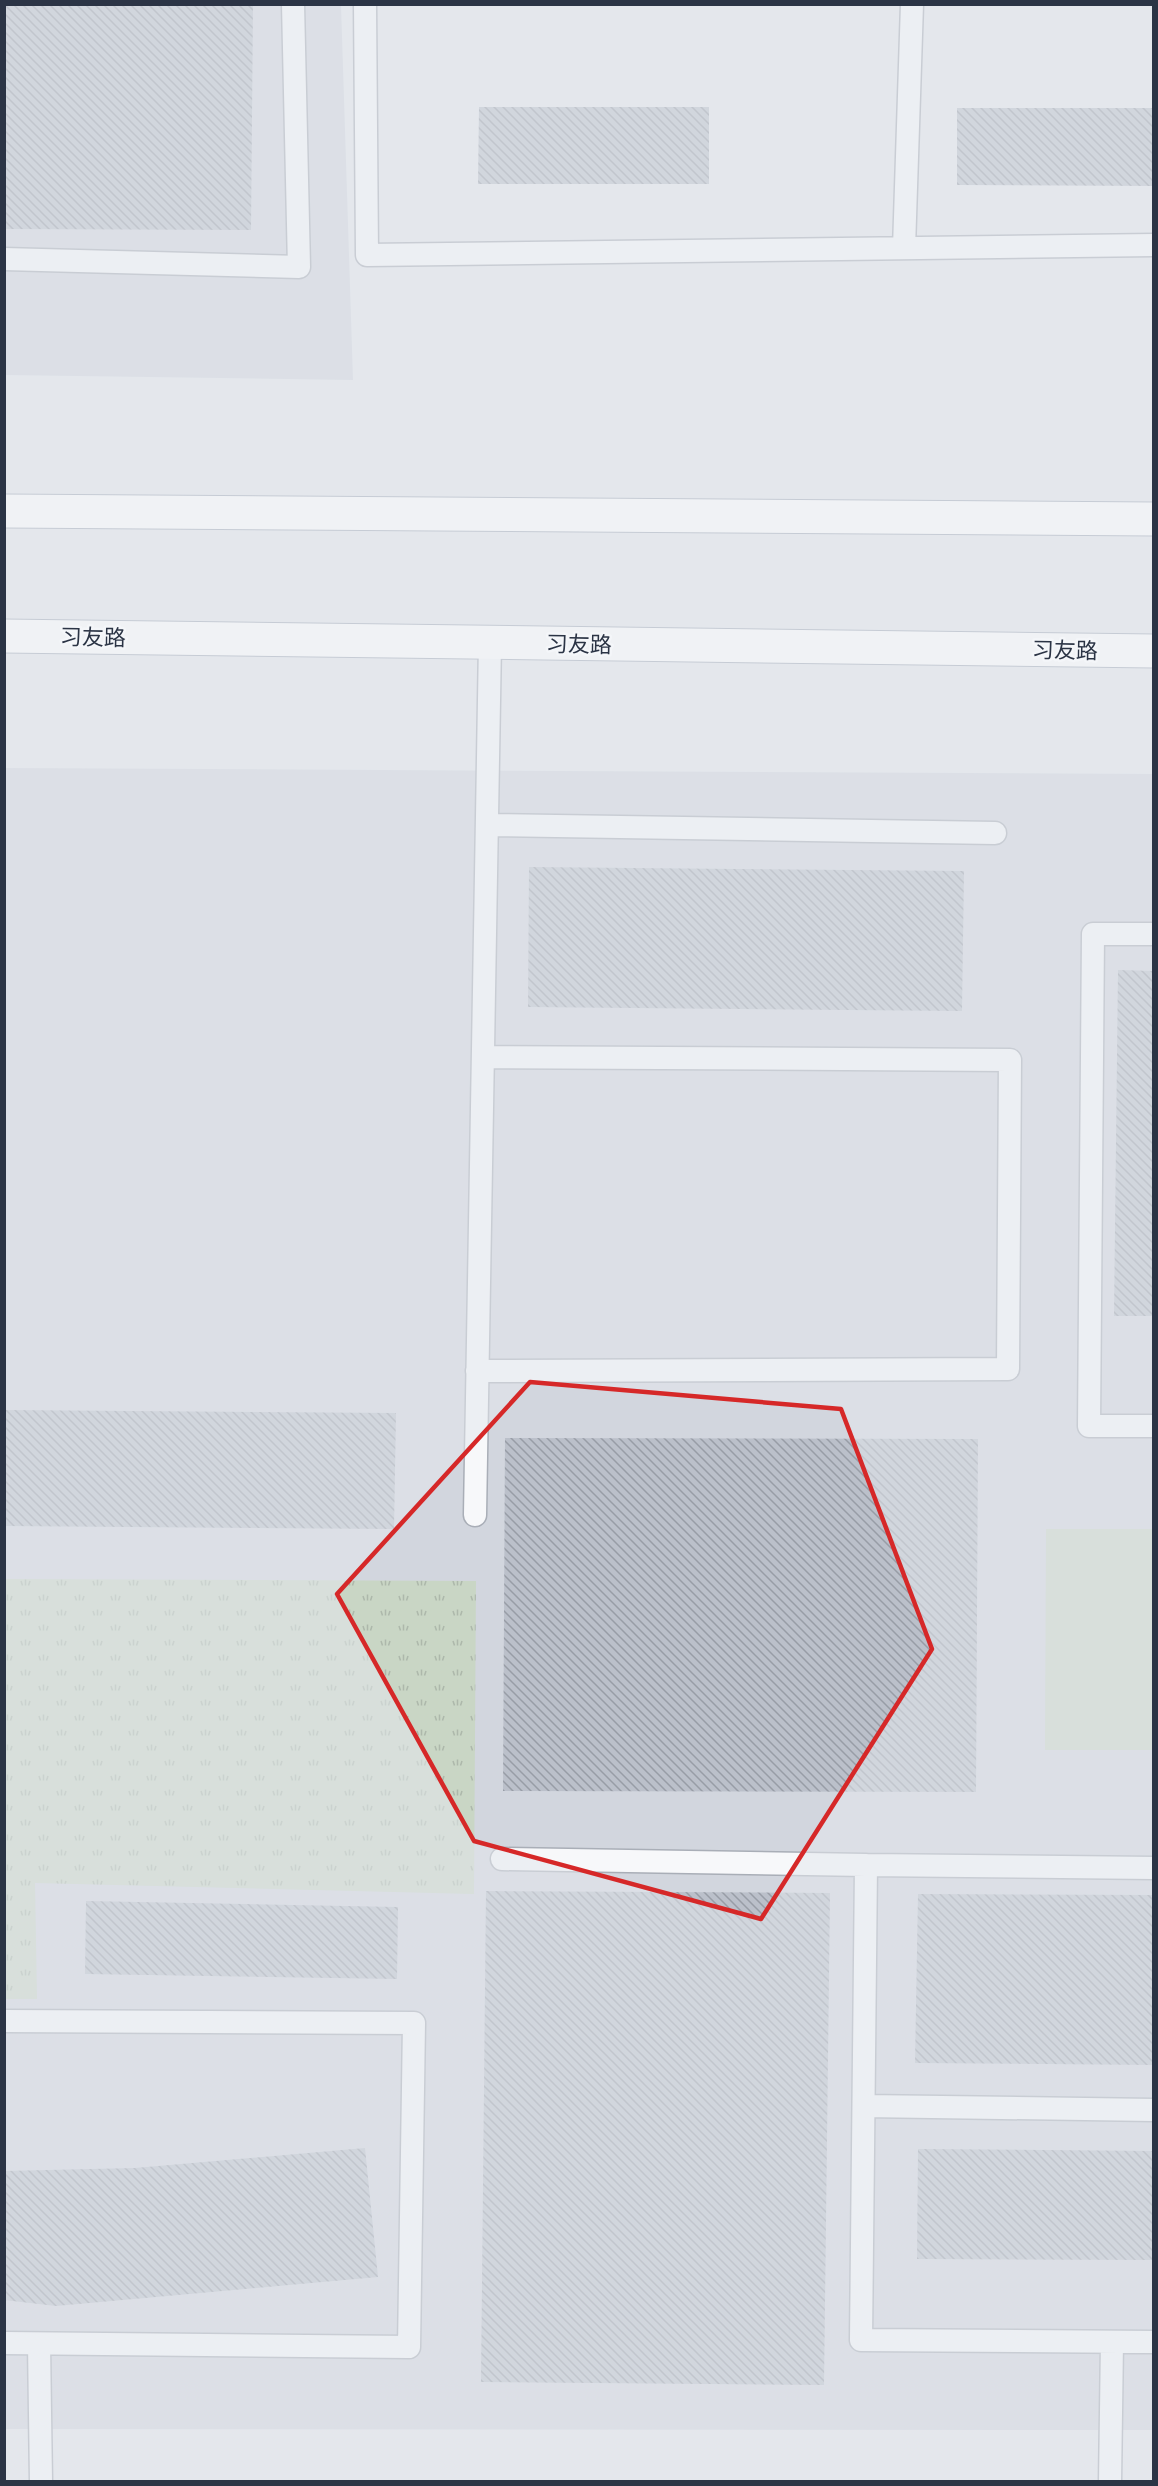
<svg xmlns="http://www.w3.org/2000/svg" width="1158" height="2486" font-family="Jost,'Noto Sans SC',sans-serif">
  <style>
    .built { fill: #d2d6de }
    .grass { fill: url(#grass-tufts) }
    .pitch { fill: #c9d6c5 }
    .building { fill: url(#building-back-hatch) }
    .lines { fill: none; stroke-linecap: round; stroke-linejoin: round }
    .lane-casing { stroke: #a9aeb7; stroke-width: 25 }
    .primary-casing { stroke: #a3abb8; stroke-width: 35 }
    .lane { stroke: #f7f8fa; stroke-width: 22 }
    .primary { stroke: #fff; stroke-width: 33 }
    .marked { fill: none; stroke: #d62828; stroke-width: 4.5; stroke-linejoin: round }
    .labels { text-anchor: middle; stroke-width: 5; stroke-linejoin: round; paint-order: stroke }
    .street-label { font-size: 22px; fill: #2b3445; stroke: #f4f6f9 }
  </style>
  <defs>
    <pattern id="grass-tufts" width="24" height="20" patternUnits="userSpaceOnUse" patternTransform="scale(1.5)"><rect width="24" height="20" fill="#c9d6c5"/><path d="M3 7l-1-3M5 7V3M7 7l1-3M15 17l-1-3M17 17v-4M19 17l1-3" fill="none" stroke="#adb8ab"/></pattern>
    <pattern id="building-back-hatch" width="6" height="6" patternUnits="userSpaceOnUse" patternTransform="scale(1.5)"><rect width="6" height="6" fill="#bbc0ca"/><path d="M-1 5l2 2M0 0l6 6M5-1l2 2" fill="none" stroke="#989da6"/></pattern>
  </defs>
  <rect width="100%" height="100%" fill="#e4e7ec"/>
  <path class="built" d="M 5,5 L 341,5 L 353,380 L 5,375 Z
    M 5,768 L 1153,774 L 1153,2430 L 5,2429 Z"/>
  <path class="grass" d="M 5,1579 L 476,1581 L 474,1894 L 35,1883 L 37,1999 L 5,1999 Z"/>
  <path class="pitch" d="M 1046,1529 L 1153,1529 L 1153,1750 L 1045,1750 Z"/>
  <path class="building" d="M 4,4 L 253,4 L 251,230 L 4,229 Z
    M 479,107 L 709,107 L 709,184 L 478,184 Z
    M 957,108 L 1154,108 L 1154,186 L 957,185 Z
    M 529,867 L 964,871 L 962,1011 L 528,1007 Z
    M 1118,970 L 1154,971 L 1154,1316 L 1114,1316 Z
    M 4,1410 L 396,1413 L 394,1529 L 4,1526 Z
    M 505,1438 L 978,1439 L 976,1792 L 503,1791 Z
    M 486,1891 L 830,1893 L 824,2385 L 481,2382 Z
    M 918,1894 L 1154,1895 L 1154,2065 L 915,2063 Z
    M 86,1901 L 398,1907 L 397,1979 L 85,1974 Z
    M 365,2148 L 378,2277 L 56,2306 L 4,2300 L 4,2171 L 135,2168 Z
    M 918,2149 L 1154,2151 L 1154,2260 L 917,2259 Z"/>
  <g class="lines">
    <g class="lane-casing">
      <path id="lane" d="M 365,4 L 367,255 L 1154,245
        M 904,248 L 912,4
        M 4,259 L 299,267 L 293,4
        M 487,825 L 995,833
        M 1154,934 L 1093,934 L 1089,1426 L 1154,1426
        M 477,1371 L 1008,1369 L 1010,1060 L 483,1057
        M 475,1515 L 490,642
        M 502,1859 L 866,1865
        M 1154,1868 L 866,1865 L 861,2340 L 1154,2342
        M 4,2021 L 414,2023 L 409,2347 L 4,2343
        M 864,2106 L 1154,2110
        M 39,2344 L 41,2482
        M 1110,2482 L 1112,2342"/>
    </g>
    <g class="primary-casing">
      <path id="primary" d="M 4,511 L 1154,519
        M 4,636 L 1154,651"/>
    </g>
    <use href="#lane" class="lane"/>
    <use href="#primary" class="primary"/>
  </g>
  <path d="M0 0H1158V2486H0ZM 530,1382 L 841,1409 L 932,1649 L 761,1919 L 474,1841 L 337,1594 Z" fill="#e4e7ec" fill-opacity=".55" fill-rule="evenodd"/>
  <path class="marked" d="M 530,1382 L 841,1409 L 932,1649 L 761,1919 L 474,1841 L 337,1594 Z"/>
  <g class="labels">
    <g class="street-label">
      <text transform="translate(93 637) rotate(1)" y="8">习友路</text>
      <text transform="translate(579 644) rotate(1)" y="8">习友路</text>
      <text transform="translate(1065 650) rotate(1)" y="8">习友路</text>
    </g>
  </g>
  <rect width="1158" height="2486" fill="none" stroke="#2b3445" stroke-width="12"/>
</svg>
